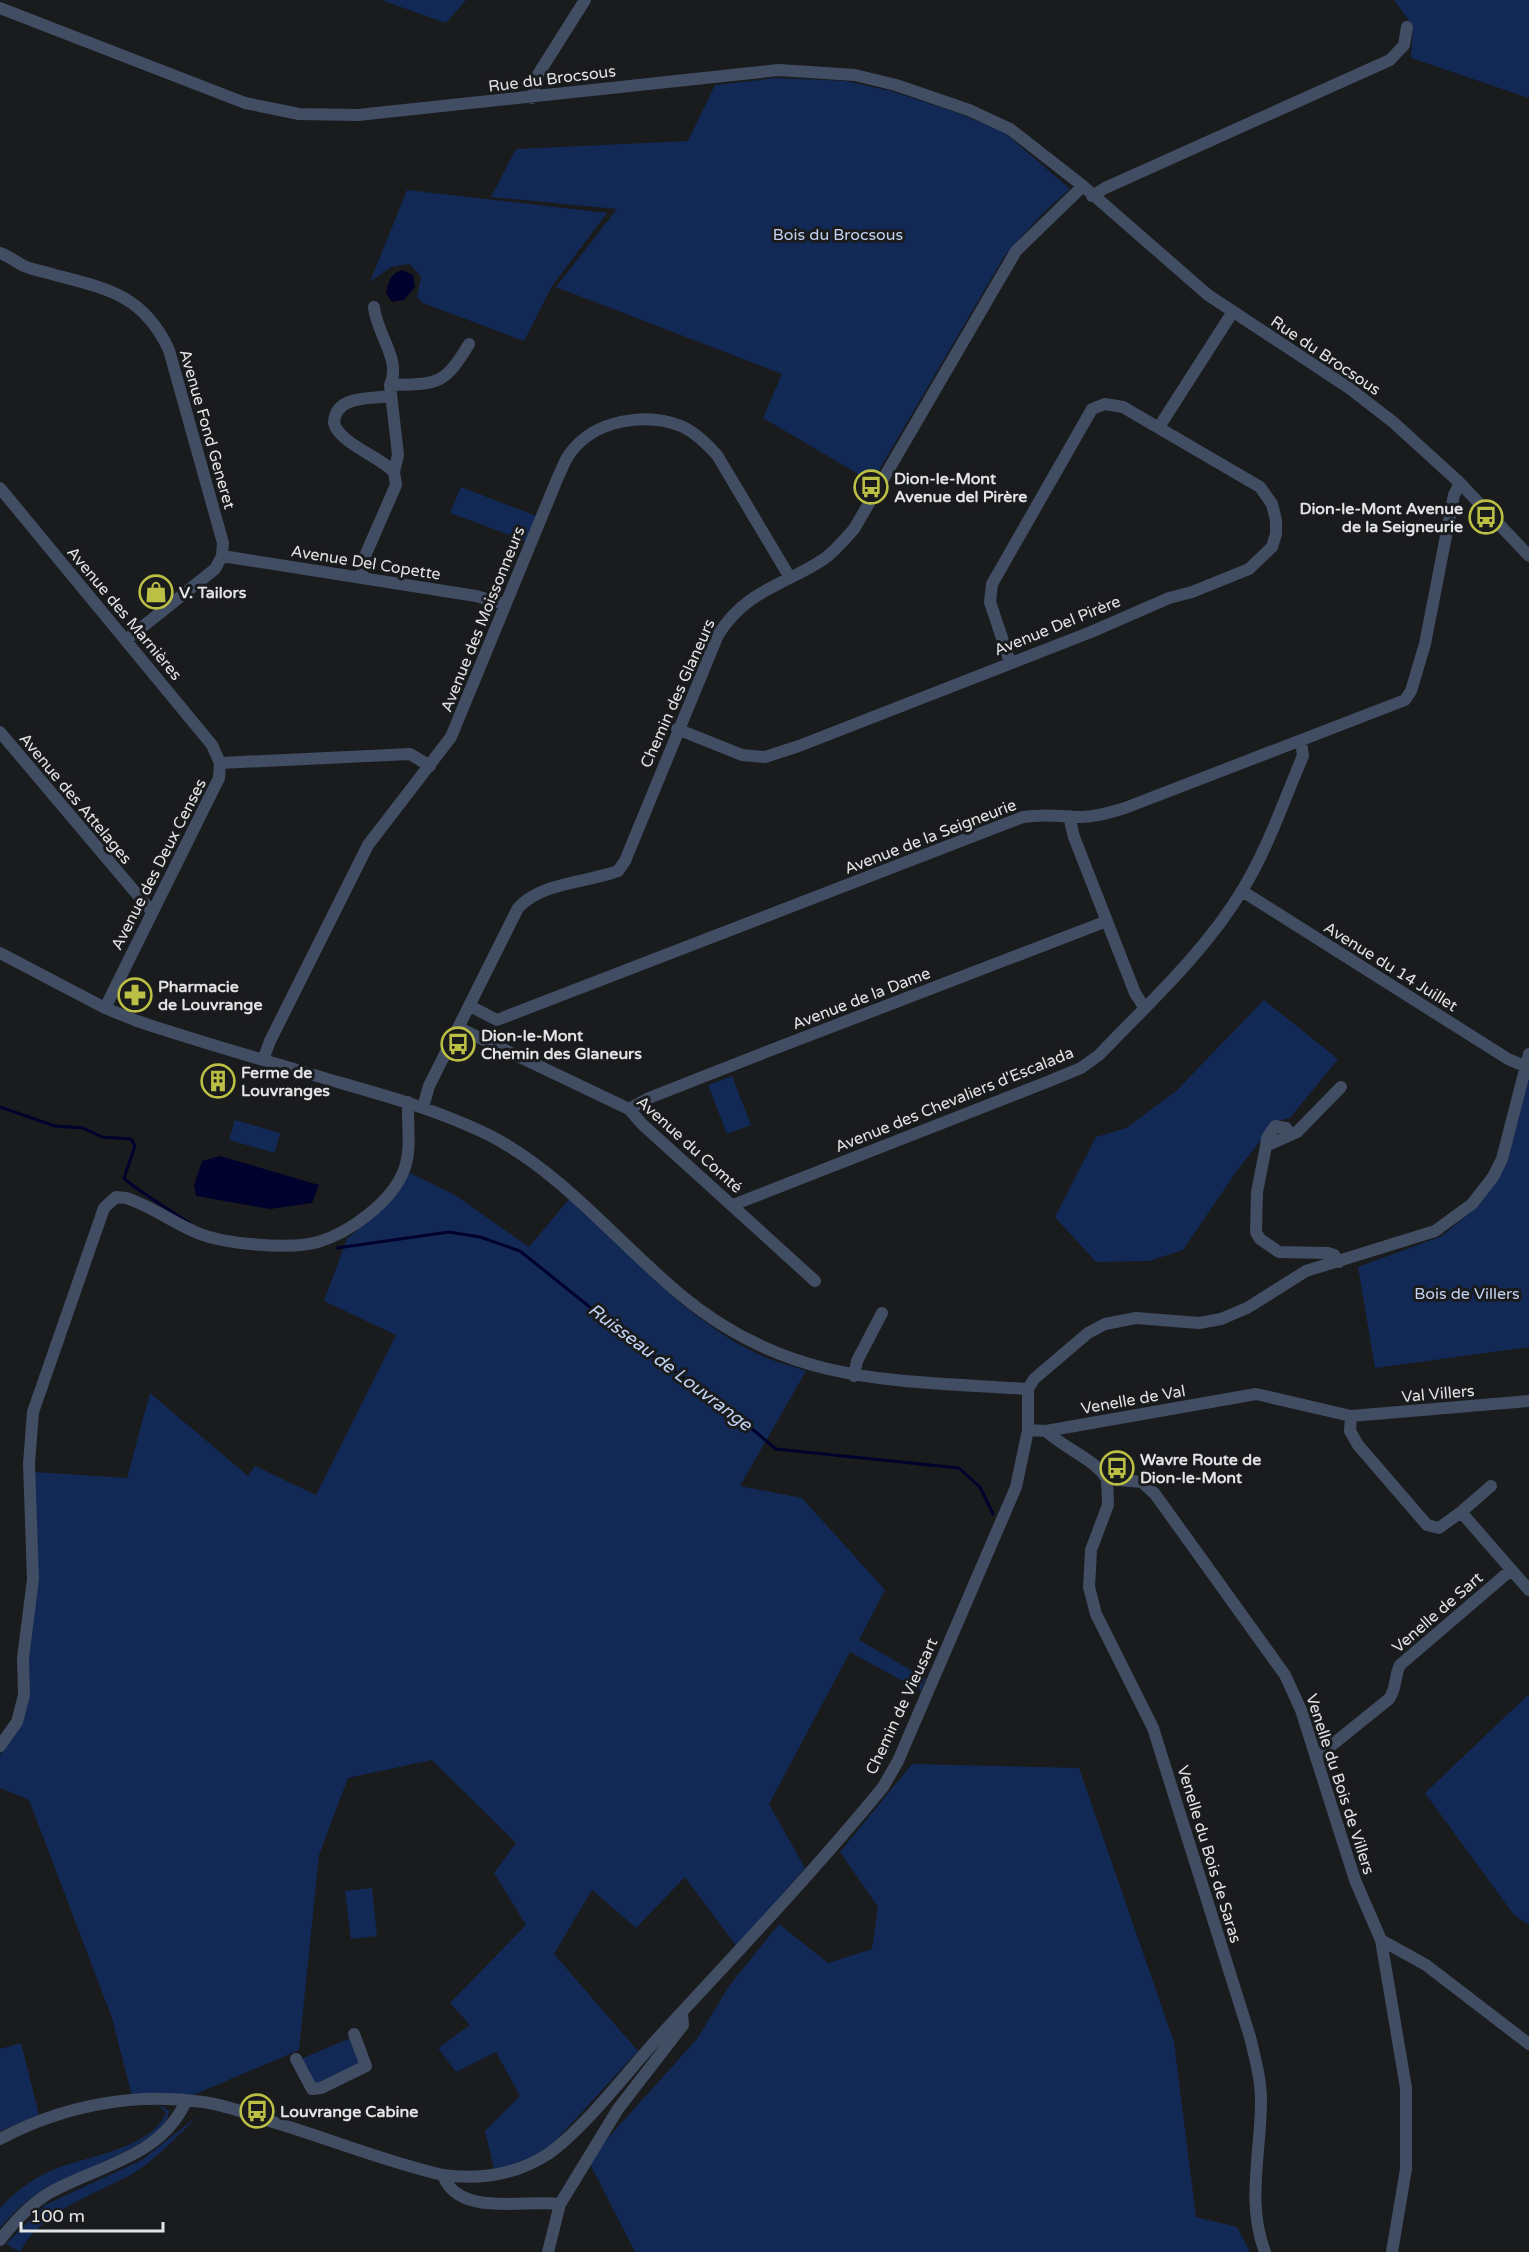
<svg xmlns="http://www.w3.org/2000/svg" width="1529" height="2252" font-family="'Varela Round',sans-serif">
  <style>
    .green { fill: #122955 }
    .water { fill: #00022d }
    .lines { fill: none; stroke-linecap: round; stroke-linejoin: round }
    .stream { stroke: #00022d; stroke-width: 3 }
    .minor { stroke: #414d63; stroke-width: 12 }
    .labels { text-anchor: middle; stroke-width: 6; stroke-linejoin: round; paint-order: stroke }
    .street-label { font-size: 16px; fill: #e2e3e4; stroke: #1a1b1d }
    .park-label { font-size: 16px; fill: #c2d4f3; stroke: #1a1b1d }
    .poi-label { font-size: 16px; font-weight: bold; fill: #e2e3e4; stroke: #1a1b1d; text-anchor: start }
    .water-label { font-size: 18px; font-style: italic; fill: #c1d3f2; stroke: #1a1b1d }
  </style>
  <rect width="100%" height="100%" fill="#1a1b1d"/>
  <path class="green" d="M 381,0 L 466,0 L 446,23 Z
    M 1394,0 L 1529,0 L 1529,98 L 1411,58 L 1413,26 Z
    M 776,78 L 845,81 L 891,91 L 958,113 L 1005,133 L 1070,189 L 1044,212 L 1005,255 L 872,482 L 763,418 L 782,374 L 556,287 L 617,209 L 491,197 L 516,149 L 688,141 L 715,85 Z
    M 407,190 L 607,213 L 552,286 L 524,341 L 423,303 L 417,297 L 421,277 L 410,264 L 391,267 L 370,282 Z
    M 461,487 L 536,516 L 526,541 L 450,513 Z
    M 1264,1000 L 1338,1059 L 1290,1118 L 1276,1121 L 1236,1172 L 1183,1250 L 1149,1261 L 1096,1262 L 1055,1217 L 1096,1137 L 1126,1128 L 1175,1092 Z
    M 1529,1070 L 1529,1347 L 1375,1368 L 1358,1267 L 1442,1236 L 1479,1205 L 1507,1162 Z
    M 732,1076 L 751,1125 L 727,1134 L 708,1085 Z
    M 235,1120 L 280,1133 L 275,1153 L 229,1140 Z
    M 410,1173 L 455,1195 L 529,1247 L 571,1197 C 626,1252 694,1328 767,1358 C 779,1363 793,1366 806,1371 L 740,1486 L 802,1498 L 885,1590 L 859,1640 L 926,1679 L 921,1691 L 850,1652 L 769,1804 L 805,1868 L 737,1947 L 685,1877 L 636,1928 L 592,1890 L 554,1954 L 638,2051 L 548,2149 L 512,2166 L 494,2169 L 485,2131 L 520,2096 L 496,2052 L 456,2072 L 438,2048 L 470,2025 L 450,2003 L 526,1925 L 494,1873 L 516,1843 L 432,1760 L 348,1778 L 319,1855 L 299,2050 L 191,2096 L 132,2096 L 112,2018 L 29,1800 L 0,1788 L 0,1755 L 22,1715 L 34,1472 L 127,1478 L 150,1393 L 248,1476 L 255,1466 L 316,1495 L 396,1335 L 324,1301 L 347,1239 L 387,1204 Z
    M 1529,1694 L 1529,1925 L 1514,1915 L 1425,1793 Z
    M 912,1764 L 1079,1768 L 1174,2042 L 1196,2217 L 1237,2227 L 1250,2252 L 635,2252 L 588,2160 L 697,2039 L 729,1986 L 779,1924 L 828,1963 L 872,1949 L 878,1907 L 840,1852 Z
    M 372,1888 L 377,1936 L 351,1939 L 345,1891 Z
    M 348,2039 L 351,2039 L 364,2061 L 315,2086 L 301,2059 Z
    M 21,2043 L 39,2115 L 0,2131 L 0,2049 Z
    M 158,2104 L 169,2111 C 169,2143 67,2174 41,2191 C 25,2201 12,2214 0,2228 L 0,2208 C 15,2192 33,2178 53,2170 C 86,2156 151,2149 166,2113 Z
    M 199,2115 C 179,2134 160,2156 137,2171 C 97,2195 43,2208 20,2252 L 6,2244 L 45,2205 L 142,2160 Z"/>
  <path class="water" d="M 402,270 L 413,275 L 415,287 L 404,300 L 392,302 L 386,293 C 388,282 391,273 402,270 Z
    M 220,1156 L 319,1185 L 312,1203 L 270,1209 L 196,1196 L 194,1185 L 202,1161 Z"/>
  <g class="lines">
    <path class="stream" d="M 0,1107 L 55,1126 L 83,1128 L 102,1137 L 131,1139 L 135,1146 L 124,1178 C 127,1184 180,1216 190,1224
      M 337,1248 L 449,1232 L 480,1237 L 520,1251 L 637,1345 L 732,1412 L 776,1449 L 959,1468 L 980,1487 L 993,1514"/>
    <path class="minor" d="M 0,8 L 245,103 L 299,114 L 358,115 L 779,70 L 855,75 L 896,85 L 969,110 L 1010,129 L 1083,186 L 1208,295 L 1349,388 L 1393,422 L 1460,483 L 1529,556
      M 532,98 L 537,76 L 585,0
      M 1092,196 L 1105,188 L 1390,60 L 1404,45 L 1407,27
      M 0,253 C 9,256 16,262 24,266 C 33,270 46,272 55,275 C 109,289 144,296 169,350 L 223,543 L 222,556 L 215,569 L 126,640
      M 390,385 C 437,384 444,386 469,344
      M 391,396 C 370,399 335,395 334,423 C 339,443 379,456 394,472
      M 1159,427 L 1232,313
      M 0,488 L 212,745 L 220,763 L 219,778 L 105,1008
      M 222,556 L 476,596 L 504,604
      M 361,578 L 365,556 L 396,485 L 394,472 L 398,455 L 390,385 C 402,360 376,333 374,307
      M 677,729 L 742,755 L 765,757 L 799,746 L 1091,632 L 1169,598 L 1192,592 L 1249,569 L 1272,547 L 1276,534 L 1276,520 L 1272,504 L 1260,487 L 1123,407 L 1105,404 L 1092,409 L 992,584 L 990,602 L 1010,662
      M 0,732 L 152,912
      M 220,763 L 410,754 L 430,766
      M 1069,816 L 1074,837 L 1135,993 L 1144,1007
      M 1242,891 L 1508,1059 L 1524,1066
      M 0,953 L 105,1008 L 137,1021 C 200,1042 264,1060 327,1079 C 383,1095 439,1110 491,1136 C 566,1176 617,1242 681,1295 C 790,1386 896,1380 1028,1389
      M 470,1006 L 497,1020 L 1023,817 C 1048,813 1059,817 1082,817 C 1097,817 1111,812 1125,808 L 1405,700 L 1411,691 L 1425,644 L 1454,495 L 1460,483
      M 459,1028 L 629,1109 L 642,1124 L 815,1281
      M 263,1060 L 270,1041 L 368,845 L 451,737 L 558,477 C 562,469 565,459 571,452 C 595,420 645,412 681,426 C 695,432 707,444 717,455 L 789,576
      M 423,1107 L 429,1086 L 518,908 C 542,882 585,883 618,871 L 625,861 L 718,635 C 746,590 783,586 824,559 C 835,551 845,539 854,529 L 1016,251 L 1083,186
      M 629,1109 L 649,1098 L 766,1052 L 1107,921
      M 1266,1146 L 1267,1138 L 1275,1126 L 1286,1128 L 1291,1135
      M 733,1205 L 1047,1082 L 1081,1068 L 1099,1055 C 1149,1003 1206,951 1243,889 C 1268,848 1284,800 1303,756 L 1301,741
      M 1339,1262 L 1334,1255 L 1328,1253 L 1279,1252 L 1260,1239 L 1256,1232 L 1257,1192 L 1266,1146 L 1297,1132 L 1341,1087
      M 854,1376 L 857,1361 L 882,1313
      M 1351,1416 L 1350,1431 L 1358,1445 L 1427,1525 L 1439,1528 L 1461,1512 L 1529,1590
      M 1028,1430 L 1046,1431 L 1256,1394 L 1351,1416 L 1529,1401
      M 1046,1431 C 1065,1449 1092,1457 1107,1479
      M 1107,1479 L 1142,1482 L 1155,1494 L 1285,1675 L 1301,1710 L 1355,1880 L 1381,1940 L 1406,2088 L 1406,2169 L 1392,2252
      M 1107,1479 L 1108,1505 L 1091,1550 L 1089,1587 L 1096,1614 L 1153,1728 L 1250,2037 C 1255,2058 1261,2079 1261,2101 C 1261,2152 1246,2203 1265,2252
      M 1461,1512 L 1491,1486
      M 0,1746 L 17,1722 L 24,1695 L 23,1658 L 33,1579 L 29,1464 L 33,1412 L 104,1208 L 116,1197 L 126,1198 C 152,1206 174,1224 200,1234 C 227,1244 290,1250 318,1242 C 349,1233 392,1202 404,1170 C 412,1150 407,1123 408,1102
      M 1317,1757 L 1389,1699 C 1397,1688 1394,1677 1400,1665 L 1511,1570
      M 1381,1940 L 1426,1965 L 1529,2044
      M 296,2059 L 312,2089 L 321,2088 L 366,2066 L 354,2034
      M 0,2139 C 62,2106 133,2092 203,2102 C 227,2105 251,2115 273,2122 C 330,2139 386,2162 443,2175 C 481,2180 516,2175 548,2154 C 584,2129 627,2072 658,2038 C 734,1955 812,1874 883,1787 L 898,1761 L 1016,1487 L 1028,1430 L 1028,1389 L 1034,1379 L 1088,1333 L 1105,1324 L 1136,1318 L 1199,1323 L 1221,1319 L 1247,1308 L 1306,1271 L 1435,1231 L 1472,1204 L 1493,1177 L 1502,1159 L 1529,1054
      M 443,2175 C 458,2218 526,2199 560,2204 L 618,2109 L 683,2025 L 682,2012
      M 0,2240 C 14,2222 31,2203 51,2192 C 100,2165 161,2157 186,2101
      M 548,2252 L 560,2204"/>
  </g>
  <defs>
    <g id="bus-ring" transform="scale(1.725)"><circle r="9.5" fill="#1a1b1d" stroke="#bbc045" stroke-width="1.5"/><path d="M-5-6H5V4H4V6H2V4H-2V6H-4V4H-5ZM-3.5-4V0h7V-4ZM-3.5 1.2v1.5H-2V1.2ZM2 1.2v1.5H3.5V1.2Z" fill="#bbc045"/></g>
    <g id="shop-ring" transform="scale(1.725)"><circle r="9.5" fill="#1a1b1d" stroke="#bbc045" stroke-width="1.5"/><path d="M-5-2.5h2.3a2.7 3.5 0 0 1 5.4 0H5L5.5 6h-11ZM-1.5-2.5h3a1.5 2.3 0 0 0-3 0Z" fill="#bbc045"/></g>
    <g id="pharmacy-ring" transform="scale(1.725)"><circle r="9.5" fill="#1a1b1d" stroke="#bbc045" stroke-width="1.5"/><path d="M-2-6h4v4h4v4h-4v4h-4v-4h-4v-4h4Z" fill="#bbc045"/></g>
    <g id="building-ring" transform="scale(1.725)"><circle r="9.5" fill="#1a1b1d" stroke="#bbc045" stroke-width="1.5"/><path d="M-4-6H4V6H1V3H-1V6H-4ZM-2.5-4.3h1.7v1.8h-1.7ZM.8-4.3h1.7v1.8H.8ZM-2.5-1h1.7V.8h-1.7ZM.8-1h1.7V.8H.8Z" fill="#bbc045"/></g>
  </defs>
  <g fill-rule="evenodd">
    <use href="#bus-ring" x="871" y="487"/>
    <use href="#bus-ring" x="1486" y="517"/>
    <use href="#shop-ring" x="156" y="592"/>
    <use href="#pharmacy-ring" x="135" y="995"/>
    <use href="#bus-ring" x="458" y="1044"/>
    <use href="#building-ring" x="218" y="1081"/>
    <use href="#bus-ring" x="1117" y="1468"/>
    <use href="#bus-ring" x="257" y="2111"/>
  </g>
  <g class="labels">
    <g class="street-label">
      <text transform="translate(552 78) rotate(-7)" y="6">Rue du Brocsous</text>
      <text transform="translate(1326 355) rotate(34)" y="6">Rue du Brocsous</text>
      <text transform="translate(208 429) rotate(74)" y="6">Avenue Fond Generet</text>
      <text transform="translate(366 562) rotate(9)" y="6">Avenue Del Copette</text>
      <text transform="translate(125 613) rotate(50)" y="6">Avenue des Marnières</text>
      <text transform="translate(482 619) rotate(-68)" y="6">Avenue des Moissonneurs</text>
      <text transform="translate(1057 625) rotate(-22)" y="6">Avenue Del Pirère</text>
      <text transform="translate(677 693) rotate(-66)" y="6">Chemin des Glaneurs</text>
      <text transform="translate(76 798) rotate(50)" y="6">Avenue des Attelages</text>
      <text transform="translate(930 836) rotate(-21)" y="6">Avenue de la Seigneurie</text>
      <text transform="translate(158 864) rotate(-63)" y="6">Avenue des Deux Censes</text>
      <text transform="translate(1391 966) rotate(32)" y="6">Avenue du 14 Juillet</text>
      <text transform="translate(861 998) rotate(-21)" y="6">Avenue de la Dame</text>
      <text transform="translate(954 1099) rotate(-22)" y="6">Avenue des Chevaliers d'Escalada</text>
      <text transform="translate(690 1144) rotate(42)" y="6">Avenue du Comté</text>
      <text transform="translate(1438 1393) rotate(-5)" y="6">Val Villers</text>
      <text transform="translate(1133 1399) rotate(-10)" y="6">Venelle de Val</text>
      <text transform="translate(1437 1612) rotate(-41)" y="6">Venelle de Sart</text>
      <text transform="translate(901 1706) rotate(-65)" y="6">Chemin de Vieusart</text>
      <text transform="translate(1341 1784) rotate(72)" y="6">Venelle du Bois de Villers</text>
      <text transform="translate(1210 1854) rotate(73)" y="6">Venelle du Bois de Saras</text>
    </g>
    <g class="park-label">
      <text x="838" y="240">Bois du Brocsous</text>
      <text x="1467" y="1299">Bois de Villers</text>
    </g>
    <g class="poi-label">
      <text x="894" y="484">Dion-le-Mont<tspan x="894" dy="18">Avenue del Pirère</tspan></text>
      <text x="1463" y="514" text-anchor="end">Dion-le-Mont Avenue<tspan x="1463" dy="18">de la Seigneurie</tspan></text>
      <text x="179" y="598">V. Tailors</text>
      <text x="158" y="992">Pharmacie<tspan x="158" dy="18">de Louvrange</tspan></text>
      <text x="481" y="1041">Dion-le-Mont<tspan x="481" dy="18">Chemin des Glaneurs</tspan></text>
      <text x="241" y="1078">Ferme de<tspan x="241" dy="18">Louvranges</tspan></text>
      <text x="1140" y="1465">Wavre Route de<tspan x="1140" dy="18">Dion-le-Mont</tspan></text>
      <text x="280" y="2117">Louvrange Cabine</text>
    </g>
    <g class="water-label">
      <text transform="translate(670 1367) rotate(37)" y="6">Ruisseau de Louvrange</text>
    </g>
  </g>
  <path d="M21 2222v9h142v-9" fill="none" stroke="#e2e3e4" stroke-width="3"/>
  <text x="30" y="2222" font-size="18" fill="#e2e3e4" stroke="#1a1b1d" stroke-width="4.5" paint-order="stroke">100 m</text>
</svg>
